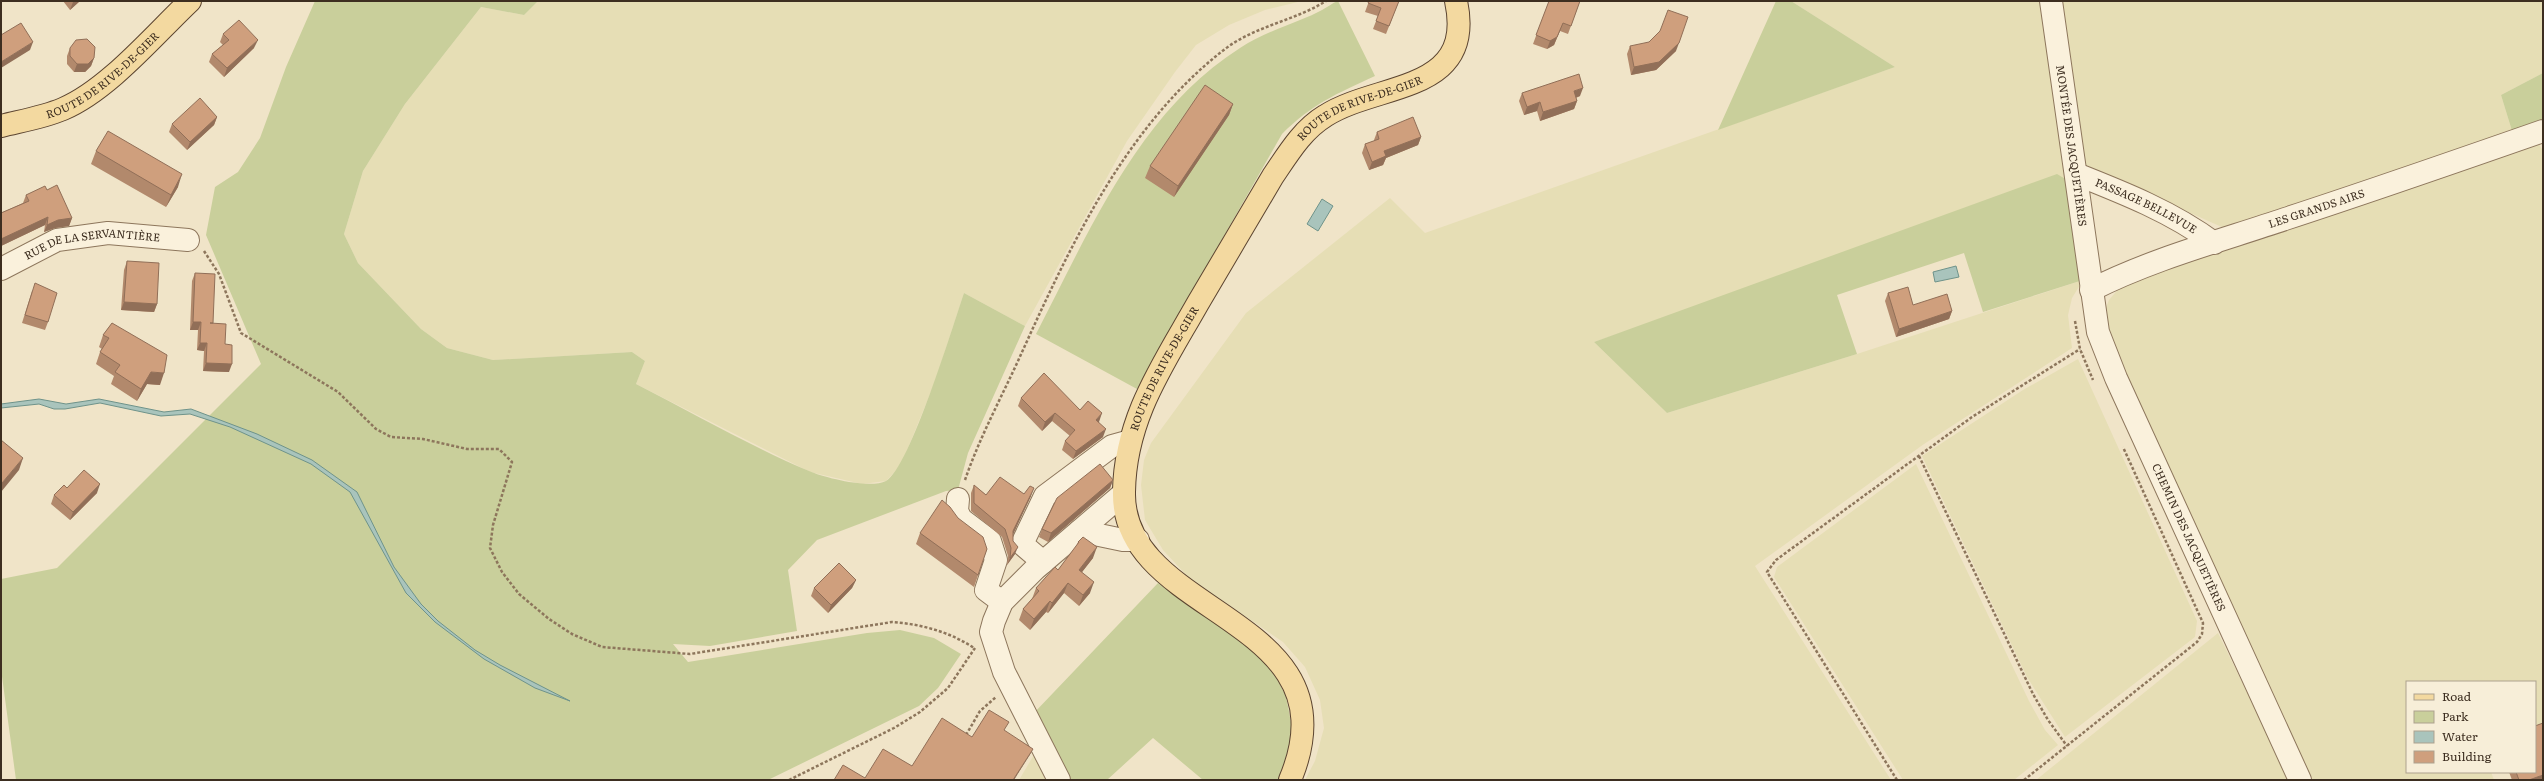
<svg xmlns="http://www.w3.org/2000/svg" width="2544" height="781" font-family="Literata,serif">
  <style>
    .farmland { fill: #e6deb5 }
    .green { fill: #c9cf9b }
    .water { fill: #a9c4bc; stroke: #6f938a }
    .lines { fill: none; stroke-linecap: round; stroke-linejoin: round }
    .minor-casing { stroke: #8d765c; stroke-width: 24 }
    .major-casing { stroke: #5b4430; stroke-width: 24 }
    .path { stroke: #8d765c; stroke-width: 2.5; stroke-dasharray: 3 2; stroke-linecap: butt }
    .minor { stroke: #faf1dc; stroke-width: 22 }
    .major { stroke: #f3d9a0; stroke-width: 22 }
    .wall { fill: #b2896c }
    .shaded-wall { fill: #916f58 }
    .building { fill: #cf9f7d; stroke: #916f58 }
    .labels { text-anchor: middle; stroke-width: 3; stroke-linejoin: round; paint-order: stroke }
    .street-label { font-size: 11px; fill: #3d2e20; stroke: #f7eed8 }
  </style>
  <rect width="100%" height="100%" fill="#f0e4c8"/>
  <path class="farmland" d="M 538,1 L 1302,1 L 1265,10 L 1229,25 L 1196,45 L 1175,72 L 1127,141 L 1025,326 L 964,293 L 935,382 L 901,465 L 886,481 L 862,484 L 810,472 L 636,384 L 645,361 L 632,352 L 493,360 L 447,348 L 421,329 L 358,263 L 344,234 L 363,171 L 405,104 L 481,7 L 524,15 Z
    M 1791,1 L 2041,1 L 2067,180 L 1594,342 L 1667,413 L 1857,354 L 2083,280 L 2072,298 L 2068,315 L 2072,348 L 1924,444 L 1755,566 L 1891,780 L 1305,780 L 1315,761 L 1324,728 L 1320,700 L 1305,667 L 1283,642 L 1189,578 L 1163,550 L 1145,520 L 1141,485 L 1144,460 L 1151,443 L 1246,313 L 1390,198 L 1425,233 L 1895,67 Z
    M 2062,1 L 2543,1 L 2543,73 L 2501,95 L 2513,134 L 2224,228 L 2083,165 Z
    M 2536,139 L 2543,151 L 2543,726 L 2535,729 L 2535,682 L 2407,682 L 2407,772 L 2491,772 L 2494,780 L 2308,780 L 2108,340 L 2103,315 L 2109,300 L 2120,287 L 2138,275 Z
    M 2078,359 L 2197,621 L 2195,637 L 2065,737 L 2027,677 L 1922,456 L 2023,390 Z
    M 1916,464 L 2029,701 L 2045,730 L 2058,745 L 2014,780 L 1903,780 L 1774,577 L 1777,567 Z
    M 2218,633 L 2290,780 L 2036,780 Z
    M 1038,748 L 1056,780 L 1019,780 Z"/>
  <path class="green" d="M 315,1 L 538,1 L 524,15 L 481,7 L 405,104 L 363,171 L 344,234 L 358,263 L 421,329 L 447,348 L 493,360 L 632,352 L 645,361 L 636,384 C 693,413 750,446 809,471 C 825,478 870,489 886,481 C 910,468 953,325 964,293 L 1025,326 L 968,453 L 958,490 L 946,491 L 817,540 L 788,570 L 797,631 L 710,646 L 673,644 L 688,662 L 867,633 L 900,630 L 934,638 L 961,654 L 938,688 L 919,706 L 768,780 L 16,780 L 1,669 L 1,579 L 57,568 L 261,364 L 206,235 L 215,187 L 238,172 L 260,138 L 286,67 Z
    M 1338,1 L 1375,76 C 1336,94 1312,104 1282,134 L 1137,389 L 1036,334 C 1089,232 1139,112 1240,48 C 1258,36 1280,28 1300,20 C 1307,17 1315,14 1322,10 C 1328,7 1332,3 1338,1 Z
    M 1776,1 L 1791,1 L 1895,67 L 1718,130 Z
    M 2543,73 L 2543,124 L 2513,134 L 2501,95 Z
    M 2057,174 L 2067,180 L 2083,280 L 1983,312 L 1964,253 L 1837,295 L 1857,354 L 1667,413 L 1594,342 Z
    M 1158,583 L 1253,650 L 1274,673 L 1286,696 L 1293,733 L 1289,752 L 1278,780 L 1203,780 L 1153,738 L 1107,780 L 1070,780 L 1033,714 Z"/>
  <path class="water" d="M 1322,199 L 1333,206 L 1318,231 L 1307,224 Z
    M 1956,266 L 1959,277 L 1935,282 L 1933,272 Z
    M 39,399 L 66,404 L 99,399 L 164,412 L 191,409 L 257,434 L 312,460 L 357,492 L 394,567 L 421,604 L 438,621 L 475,650 L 500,665 L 570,701 L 535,688 L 484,659 L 435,622 L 406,593 L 350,492 L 311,464 L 230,427 L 190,414 L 161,416 L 100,403 L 65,409 L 54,409 L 39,404 L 1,408 L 1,404 Z"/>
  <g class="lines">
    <g class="minor-casing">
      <g id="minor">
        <path id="s1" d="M 2051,1 L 2098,332 L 2116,378 L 2300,780"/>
        <path id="s2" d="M 2076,174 C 2124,193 2172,212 2214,243"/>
        <path id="s3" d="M 1,269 L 57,240 L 108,233 L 188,240"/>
        <path id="s4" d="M 2091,290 C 2152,259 2220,241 2285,219 C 2371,191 2457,161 2543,131"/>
        <path d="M 958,499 L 957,511 L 961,519 L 990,541 L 996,560 L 986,590 L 1002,602"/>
        <path d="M 1080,531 L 1123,540 L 1138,540"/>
        <path d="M 1043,562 L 1022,544 L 1045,496 L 1112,446 L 1130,441"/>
        <path d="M 1059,780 L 1004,672 L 991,632 L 994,621 L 1002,602 L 1035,569 L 1124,493"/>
      </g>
    </g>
    <g class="major-casing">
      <g id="major">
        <path id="s5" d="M 1,126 C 21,121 44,117 63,109 C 108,90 154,35 190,1"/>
        <path id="s6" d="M 1290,780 C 1359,615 1121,618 1124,492 C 1125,418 1163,365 1198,303 C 1223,261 1248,218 1273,176 C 1288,154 1302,130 1325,116 C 1378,82 1476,94 1456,1"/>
      </g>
    </g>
    <path class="path" d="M 204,251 L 219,274 L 241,333 L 338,392 L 376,429 L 391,437 L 423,439 L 467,449 L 499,449 L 512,462 L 493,525 L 490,548 L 502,572 L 519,594 L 549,619 L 572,634 L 602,647 L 690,654 L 892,622 C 921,624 950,632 974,648
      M 2075,321 L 2080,349 L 2093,380
      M 1919,456 L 2033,694 L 2048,720 L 2067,746
      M 965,480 C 979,439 1000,400 1018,361 C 1069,248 1125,126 1225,49 C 1255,26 1294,21 1326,1
      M 966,735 L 980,711 L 996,697
      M 789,780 L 894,728 L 920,712 L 948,688 L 975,648
      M 1897,780 L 1767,572 L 1776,560 L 1972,417 L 2080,349
      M 2024,780 L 2197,642 L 2202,634 L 2203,623 L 2123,447"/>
    <use href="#minor" class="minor"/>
    <use href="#major" class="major"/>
  </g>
  <path class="wall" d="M 63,1 L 80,1 L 70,10 Z
    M 1369,1 L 1399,1 L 1386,34 L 1373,29 L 1378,16 L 1365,12 Z
    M 1549,1 L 1580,1 L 1568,34 L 1560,31 L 1554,45 L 1547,49 L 1533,44 Z
    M 223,34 L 254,48 L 224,77 L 209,62 L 212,54 L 223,45 L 220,42 Z
    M 1630,46 L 1676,51 L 1656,70 L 1631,75 L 1627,54 Z
    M 70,48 L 94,58 L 91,66 L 85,72 L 74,72 L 67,64 L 67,56 Z
    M 1522,93 L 1580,96 L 1576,98 L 1577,101 L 1574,109 L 1540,121 L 1537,111 L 1524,115 L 1519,101 Z
    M 1233,104 L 1229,115 L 1174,197 L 1145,178 L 1150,166 Z
    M 217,117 L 214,125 L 187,150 L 169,132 L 172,124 Z
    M 1377,132 L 1421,137 L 1418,145 L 1386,158 L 1383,165 L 1369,170 L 1362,153 L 1365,144 L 1374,141 L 1374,140 Z
    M 96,151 L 178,187 L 166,207 L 91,164 Z
    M 47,190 L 72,218 L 69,226 L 55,228 L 44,232 L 45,225 L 1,246 L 1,213 L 23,203 L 26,195 Z
    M 127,261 L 157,304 L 154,312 L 121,310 L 124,270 Z
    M 195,273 L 213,323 L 225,344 L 229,372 L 203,371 L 204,351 L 197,350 L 198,330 L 190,330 L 192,281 Z
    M 32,291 L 48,322 L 45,330 L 22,323 Z
    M 1888,293 L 1913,305 L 1952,311 L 1949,319 L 1896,337 L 1885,301 Z
    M 112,323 L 160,385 L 147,384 L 137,401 L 111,384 L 114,376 L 96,364 L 100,352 L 102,349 L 99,347 L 103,335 Z
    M 1021,398 L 1080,410 L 1099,422 L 1103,437 L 1073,459 L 1062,450 L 1065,441 L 1070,436 L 1052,421 L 1042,431 L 1018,406 Z
    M 1113,480 L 1110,488 L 1048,542 L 1039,537 L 1042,529 Z
    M 974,485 L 986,495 L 1024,494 L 1031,496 L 1013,533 L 1013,541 L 1015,554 L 1007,565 L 1008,556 L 1002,537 L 971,511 L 971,493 Z
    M 67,488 L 97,493 L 70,520 L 51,504 L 54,495 Z
    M 958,518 L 987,549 L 974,587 L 916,544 L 920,533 Z
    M 1083,537 L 1093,558 L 1082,572 L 1090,593 L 1079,606 L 1064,593 L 1048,613 L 1046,612 L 1030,630 L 1019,620 L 1023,609 L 1032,599 L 1036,588 L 1058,570 L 1076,547 L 1078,542 Z
    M 856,580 L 852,588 L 828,613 L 811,596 L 814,588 Z
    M 2509,772 L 2535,772 L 2543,780 L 2512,780 Z"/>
  <path class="shaded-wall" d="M 74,1 L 80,1 L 70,10 L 73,2 Z
    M 1563,23 L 1554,45 L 1547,49 L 1550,41 Z
    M 258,40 L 254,48 L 224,77 L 227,68 Z
    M 33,42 L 30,50 L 1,68 L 1,62 Z
    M 1679,43 L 1676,51 L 1656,70 L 1631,75 L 1634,67 Z
    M 94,58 L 91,66 L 85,72 L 74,72 L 77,64 Z
    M 1583,88 L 1580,96 L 1571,99 L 1574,91 Z
    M 1577,101 L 1574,109 L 1540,121 L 1543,112 Z
    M 1540,102 L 1537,111 L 1524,115 L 1527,107 Z
    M 1233,104 L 1229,115 L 1174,197 L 1178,186 Z
    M 217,117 L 214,125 L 187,150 L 190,142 Z
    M 1421,137 L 1418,145 L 1386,158 L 1383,165 L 1369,170 L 1372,162 L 1384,151 Z
    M 182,174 L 178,187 L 166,207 L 171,195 Z
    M 48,217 L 45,225 L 1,246 L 1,239 Z
    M 72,218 L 69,226 L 55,228 L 44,232 L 47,225 L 58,220 Z
    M 124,302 L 157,304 L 154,312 L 121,310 Z
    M 1952,311 L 1949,319 L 1896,337 L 1899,329 Z
    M 193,322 L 201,322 L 198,330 L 190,330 Z
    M 200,343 L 207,343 L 204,351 L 197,350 Z
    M 206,363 L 232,364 L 229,372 L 203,371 Z
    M 151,372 L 164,373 L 160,385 L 147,384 L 137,401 L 141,389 Z
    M 1055,413 L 1052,421 L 1042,431 L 1045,422 Z
    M 1102,413 L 1099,422 L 1093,428 L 1096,420 Z
    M 1106,429 L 1103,437 L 1073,459 L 1076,451 Z
    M 23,458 L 19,470 L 1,492 L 1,487 L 2,483 Z
    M 1113,480 L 1110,488 L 1048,542 L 1051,533 Z
    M 100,484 L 97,493 L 70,520 L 73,512 Z
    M 1034,488 L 1031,496 L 1011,539 L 1013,531 Z
    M 1018,547 L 1015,554 L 1007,565 L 1010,558 Z
    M 1097,547 L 1093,558 L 1075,581 L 1079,570 Z
    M 856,580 L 852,588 L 828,613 L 831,605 Z
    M 1094,582 L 1090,593 L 1079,606 L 1083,595 Z
    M 1068,583 L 1064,593 L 1048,613 L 1052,603 Z
    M 1050,601 L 1046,612 L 1030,630 L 1034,619 Z
    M 1033,749 L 1031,753 L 1014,780 L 1013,780 Z
    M 2543,775 L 2543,780 L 2529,780 Z"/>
  <path class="building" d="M 1369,1 L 1399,1 L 1389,26 L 1376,21 L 1381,8 L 1368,3 Z
    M 1549,1 L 1580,1 L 1571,26 L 1563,23 L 1557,37 L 1550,41 L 1536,35 Z
    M 1668,10 L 1688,17 L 1679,43 L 1659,62 L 1634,67 L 1630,46 L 1649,42 L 1660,31 Z
    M 239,20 L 258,40 L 227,68 L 212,54 L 229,40 L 223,34 Z
    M 21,23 L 33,42 L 1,62 L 1,35 Z
    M 87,39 L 95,47 L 94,58 L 88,64 L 77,64 L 70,56 L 70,48 L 76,40 Z
    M 1579,74 L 1583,88 L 1574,91 L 1577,101 L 1543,112 L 1540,102 L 1527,107 L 1522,93 Z
    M 1205,85 L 1233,104 L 1178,186 L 1150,166 Z
    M 200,98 L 217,117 L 190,142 L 172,124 Z
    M 1413,117 L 1421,137 L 1384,151 L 1386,156 L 1372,162 L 1365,144 L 1379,139 L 1377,132 Z
    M 108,131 L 182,174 L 171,195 L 96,151 Z
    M 57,185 L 72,218 L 58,220 L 47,225 L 48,217 L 1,239 L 1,213 L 29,201 L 26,195 L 45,186 L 47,190 Z
    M 127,261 L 159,263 L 157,304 L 124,302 Z
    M 195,273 L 215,274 L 213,323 L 210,323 L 226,324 L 225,344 L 232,345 L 232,364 L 206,363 L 207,343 L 200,343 L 201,322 L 193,322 Z
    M 35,283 L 57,293 L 48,322 L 25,315 Z
    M 1908,287 L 1913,305 L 1947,294 L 1952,311 L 1899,329 L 1888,293 Z
    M 112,323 L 167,355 L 164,373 L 151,372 L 141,389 L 115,372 L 120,365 L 100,352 L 109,338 L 103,335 Z
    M 1044,373 L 1080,410 L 1088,401 L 1102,413 L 1096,420 L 1106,429 L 1076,451 L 1065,441 L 1075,430 L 1055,413 L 1045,422 L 1021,398 Z
    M 1,440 L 23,458 L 2,483 L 1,482 Z
    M 1100,464 L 1113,480 L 1051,533 L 1042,529 L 1057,498 Z
    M 84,470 L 100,484 L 73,512 L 54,495 L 64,485 L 67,488 Z
    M 1000,477 L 1024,494 L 1030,486 L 1034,488 L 1013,531 L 1013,541 L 1018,547 L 1010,558 L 1011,548 L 1005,529 L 974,503 L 974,485 L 986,495 Z
    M 942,500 L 950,507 L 958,518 L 983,537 L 987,549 L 978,575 L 920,533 Z
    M 1083,537 L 1097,547 L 1079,570 L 1094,582 L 1083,595 L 1068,583 L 1052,603 L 1050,601 L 1034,619 L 1023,609 L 1039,591 L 1036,588 L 1055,567 L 1058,570 L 1079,542 L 1078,542 Z
    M 839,563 L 856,580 L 831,605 L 814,588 Z
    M 989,710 L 1009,722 L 1004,730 L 1033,749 L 1013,780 L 834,780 L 843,765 L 865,778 L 883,749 L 912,766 L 942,718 L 972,737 Z
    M 2543,723 L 2543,775 L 2529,780 L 2519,780 L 2516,772 L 2535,772 L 2535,726 Z"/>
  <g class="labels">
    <g class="street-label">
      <text dy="4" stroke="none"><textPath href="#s5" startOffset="116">ROUTE DE RIVE-DE-GIER</textPath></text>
      <text dy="4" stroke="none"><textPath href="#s6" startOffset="832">ROUTE DE RIVE-DE-GIER</textPath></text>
      <text dy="4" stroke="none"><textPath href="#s1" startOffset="146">MONTÉE DES JACQUETIÈRES</textPath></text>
      <text dy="4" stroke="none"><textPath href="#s2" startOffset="77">PASSAGE BELLEVUE</textPath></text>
      <text dy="4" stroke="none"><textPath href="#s4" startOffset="240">LES GRANDS AIRS</textPath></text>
      <text dy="4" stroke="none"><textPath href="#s3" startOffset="97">RUE DE LA SERVANTIÈRE</textPath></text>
      <text dy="4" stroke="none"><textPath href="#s6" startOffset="496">ROUTE DE RIVE-DE-GIER</textPath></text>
      <text dy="4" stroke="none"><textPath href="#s1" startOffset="559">CHEMIN DES JACQUETIÈRES</textPath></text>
    </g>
  </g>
  <rect width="2544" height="781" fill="none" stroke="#3d2e20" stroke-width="4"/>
  <rect x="2406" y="681" width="130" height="92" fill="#f7eed8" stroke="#ada18e"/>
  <rect x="2414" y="694" width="20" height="6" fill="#f3d9a0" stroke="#ada18e"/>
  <text x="2442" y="701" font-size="12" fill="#3d2e20">Road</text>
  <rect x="2414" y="711" width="20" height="12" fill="#c9cf9b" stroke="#ada18e"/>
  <text x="2442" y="721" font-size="12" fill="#3d2e20">Park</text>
  <rect x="2414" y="731" width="20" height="12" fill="#a9c4bc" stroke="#ada18e"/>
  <text x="2442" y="741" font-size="12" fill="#3d2e20">Water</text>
  <rect x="2414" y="751" width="20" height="12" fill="#cf9f7d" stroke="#ada18e"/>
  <text x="2442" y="761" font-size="12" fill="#3d2e20">Building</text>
</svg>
